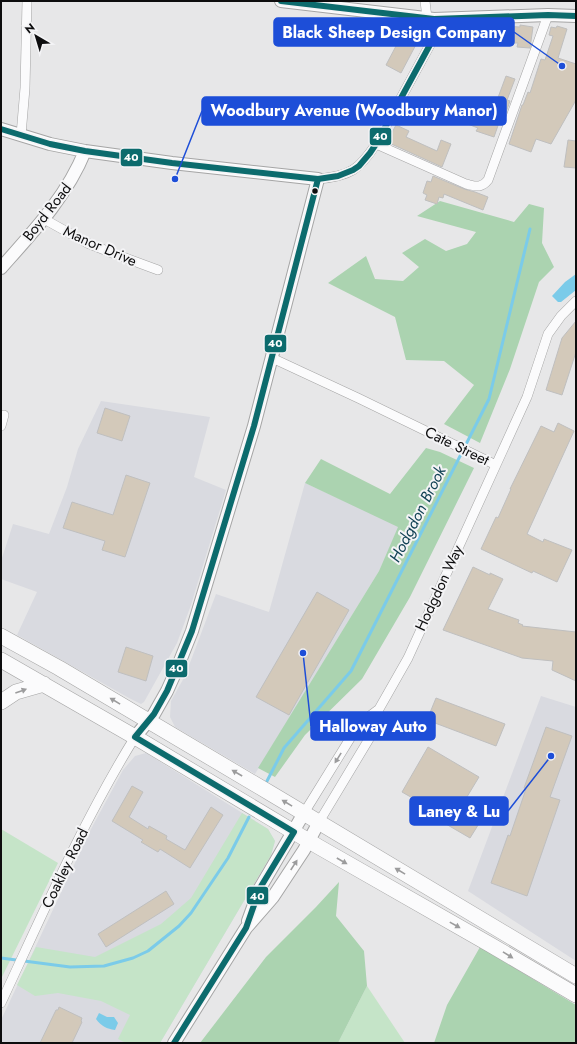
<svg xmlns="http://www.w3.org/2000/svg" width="577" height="1044" font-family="Jost,sans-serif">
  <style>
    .built { fill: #d9dae0 }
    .green { fill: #c5e4c8 }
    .forest { fill: #abd3b0 }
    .water { fill: #7bcbe9 }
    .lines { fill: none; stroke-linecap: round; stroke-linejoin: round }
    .stream { stroke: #7bcbe9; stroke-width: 3 }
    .building { fill: #d3c9ba; stroke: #bfbfbf }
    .minor-casing { stroke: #a5a5a5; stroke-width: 10 }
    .tertiary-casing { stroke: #a5a5a5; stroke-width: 14 }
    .primary-casing { stroke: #a5a5a5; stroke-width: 16 }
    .minor { stroke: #fbfbfc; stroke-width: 9 }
    .tertiary { stroke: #fbfbfc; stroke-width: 12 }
    .primary { stroke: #fbfbfc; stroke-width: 15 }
    .bus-1-casing { stroke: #f4f4f6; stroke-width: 9 }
    .bus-1 { stroke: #0c6b6d; stroke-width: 6 }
    .oneway { fill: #9c9c9d }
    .bus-dot { fill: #0d0d0e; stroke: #f4f4f6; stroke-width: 1.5 }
    .labels { text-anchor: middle; stroke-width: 4; stroke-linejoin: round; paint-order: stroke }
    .street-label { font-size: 15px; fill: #0d0d0e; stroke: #f4f4f6 }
    .water-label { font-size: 16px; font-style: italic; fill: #124355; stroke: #f4f4f6 }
    .leader { fill: none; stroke: #1d4ed8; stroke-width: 1.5 }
    .callout-dot { fill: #1d4ed8; stroke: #f4f4f6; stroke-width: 1.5 }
    .callout { fill: #1d4ed8; stroke: #1d4ed8; stroke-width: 1.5 }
    .callout-label { font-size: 16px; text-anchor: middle; font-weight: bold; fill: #fff }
    .line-badge { stroke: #f4f4f6; stroke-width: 1.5 }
    .badge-label { font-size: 11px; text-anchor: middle; font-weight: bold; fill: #fff }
  </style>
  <rect width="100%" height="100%" fill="#e7e7e8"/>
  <path class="built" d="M 101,401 L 210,417 L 194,477 L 226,490 L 191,605 L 177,643 L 144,702 L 141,704 L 129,698 L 17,635 L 37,592 L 1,579 L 1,561 L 13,524 L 49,534 L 67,487 L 78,449 Z
    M 305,483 L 399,526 L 379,571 L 255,774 L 175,727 L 170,717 L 171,701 L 185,676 L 216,594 L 269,612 Z
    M 541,696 L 576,707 L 576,961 L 468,891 Z
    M 146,753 L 268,829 L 275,841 L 271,855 L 160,1043 L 1,1043 L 1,1020 L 91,829 L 123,770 L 135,756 Z"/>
  <path class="green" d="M 242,813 L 268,829 L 275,841 L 271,855 L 160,1043 L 126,1043 L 118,1039 L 130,1015 L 101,1001 L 58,993 L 35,996 L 17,985 L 36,947 L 95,957 L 161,924 L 191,898 Z
    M 1,829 L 58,863 L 1,979 Z
    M 367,986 L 405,1043 L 338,1043 Z"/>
  <path class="forest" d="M 440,201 L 514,222 L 529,204 L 544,208 L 542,243 L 554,267 L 539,282 L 510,369 L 480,443 L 444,424 L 474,385 L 444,361 L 406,360 L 395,317 L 328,283 L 366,256 L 375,279 L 403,281 L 419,267 L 402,253 L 425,239 L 446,251 L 467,244 L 476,232 L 417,216 Z
    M 426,448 L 440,452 L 474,468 L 410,597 L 362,679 L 305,735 L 275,777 L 258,768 L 379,571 L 398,527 L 305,483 L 321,459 L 390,494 Z
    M 339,882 L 336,916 L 364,951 L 367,986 L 338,1043 L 200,1043 L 266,957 L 316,907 Z
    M 480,947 L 576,1005 L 576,1043 L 434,1043 L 447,1005 Z"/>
  <path class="water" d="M 576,274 L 576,290 L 561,302 L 558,302 L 552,296 L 565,282 Z
    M 99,1013 L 107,1017 L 114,1017 L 118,1023 L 115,1030 C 107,1029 101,1026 96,1019 Z"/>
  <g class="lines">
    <path class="stream" d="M 266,783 L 284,748 L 351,671 L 489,399 L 530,229
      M 1,958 L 70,967 L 104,966 L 133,958 L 148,951 L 179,926 L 191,913 L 228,858 L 249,817"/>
  </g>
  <path class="building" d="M 520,25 L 533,27 L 530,48 L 517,47 L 518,43 L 504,43 L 504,26 L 520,27 Z
    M 557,26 L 567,29 L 558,58 L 576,64 L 576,100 L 551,144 L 536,139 L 531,152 L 509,144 L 522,105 L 523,105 L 528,92 L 530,93 L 541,59 L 545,60 L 553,36 L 549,35 L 551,27 L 556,28 Z
    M 405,29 L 420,37 L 401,73 L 386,65 Z
    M 506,76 L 515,79 L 507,100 L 510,101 L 504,118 L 501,117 L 494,137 L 476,131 L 478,128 L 465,123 L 468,113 L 484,118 L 490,101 L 496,103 Z
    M 396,125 L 409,131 L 406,137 L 437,151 L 441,140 L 451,144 L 442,167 L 387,142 Z
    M 568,140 L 576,141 L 576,168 L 564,167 Z
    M 433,176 L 464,189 L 475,192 L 488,197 L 483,210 L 444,194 L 443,198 L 439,197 L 437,204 L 425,200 L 427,195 L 423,193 L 427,181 L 431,182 Z
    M 576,321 L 576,352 L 562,395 L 546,390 L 562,338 Z
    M 105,408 L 130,416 L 122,441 L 97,433 Z
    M 558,423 L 574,431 L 527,534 L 543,542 L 544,539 L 572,550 L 557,582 L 533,571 L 532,573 L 481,549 L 496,517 L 498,518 L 511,489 L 510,489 L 541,426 L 554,432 Z
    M 126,475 L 150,483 L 125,557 L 102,550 L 105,541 L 63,528 L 72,502 L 113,515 Z
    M 473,567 L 490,575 L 490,573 L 503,579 L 488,609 L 519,620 L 518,623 L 523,625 L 522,626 L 576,632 L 576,681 L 552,670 L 553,661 L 522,658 L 443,630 Z
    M 317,592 L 349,610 L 289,715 L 256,697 Z
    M 126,647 L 153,656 L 146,681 L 118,672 Z
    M 436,698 L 505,724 L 496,746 L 427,720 Z
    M 546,727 L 572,736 L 550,797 L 560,800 L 527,896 L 491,883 L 508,835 L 510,836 L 526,789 L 524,788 Z
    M 428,747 L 479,777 L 459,810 L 480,822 L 470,838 L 439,820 L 442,815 L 402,792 Z
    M 132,786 L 143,792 L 129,817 L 148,829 L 149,826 L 167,836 L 166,839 L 185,850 L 211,807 L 223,815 L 190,868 L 160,849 L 158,852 L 141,842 L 143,840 L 112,821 Z
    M 166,891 L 174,904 L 106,947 L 98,934 Z
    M 59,1007 L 82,1018 L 81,1021 L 82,1022 L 72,1043 L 40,1043 L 56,1010 L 58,1010 Z"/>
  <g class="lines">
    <g class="minor-casing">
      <path id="minor" d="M 425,1 L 427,18
        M 21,135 L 25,88 L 27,1
        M 376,144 L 466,184 C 475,186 481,189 488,180 L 548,15
        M 318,179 C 350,176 359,170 376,144 L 444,19
        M 44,219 L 87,243 L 112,253 L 158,270
        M 272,358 L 358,398 L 496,465
        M 1,426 L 4,415
        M 304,813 L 359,724 L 379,709
        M 319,822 L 372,734 L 379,709 L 408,658 L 527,397 L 548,334 L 561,316 L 576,301
        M 1,1003 C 43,913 83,821 135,737"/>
    </g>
    <g class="tertiary-casing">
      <path id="tertiary" d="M 281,1 L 434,19 L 548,15 L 576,16
        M 1,129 L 50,144 L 85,151 L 172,163 L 318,179 L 254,426 L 192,631 L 176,671 L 167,691 L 154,714 L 135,737
        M 1,268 C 33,232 67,196 85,151
        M 248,921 L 260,888 L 304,813
        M 174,1043 L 246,928 L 273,897 L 304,850 L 319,822"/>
    </g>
    <g class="primary-casing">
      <path id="primary" d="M 1,636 L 59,668 L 270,793 L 576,976
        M 1,660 L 135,737 L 319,847 L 489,944 L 576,995
        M 1,702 L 16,692 L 44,684"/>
    </g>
    <use href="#minor" class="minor"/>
    <use href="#tertiary" class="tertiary"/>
    <use href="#primary" class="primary"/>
    <g class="bus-1-casing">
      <path id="bus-1" d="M 281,1 L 434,19 L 548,15 L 576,16
        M 1,129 L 50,144 L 85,151 L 172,163 L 318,179 L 338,176 L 353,170 L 359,166 L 370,153 L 376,144 L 444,19
        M 174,1043 L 246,928 L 260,888 L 294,832 L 135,737 L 154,714 L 167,691 L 192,631 L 254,426 L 318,179"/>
    </g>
    <use href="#bus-1" class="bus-1"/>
  </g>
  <defs><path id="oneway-solid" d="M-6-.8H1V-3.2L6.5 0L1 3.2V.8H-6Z"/></defs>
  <g class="oneway">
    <use href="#oneway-solid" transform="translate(21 691) rotate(-20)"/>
    <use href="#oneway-solid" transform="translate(115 701) rotate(-149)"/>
    <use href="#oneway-solid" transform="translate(338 758) rotate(122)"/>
    <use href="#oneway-solid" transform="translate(237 773) rotate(-150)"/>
    <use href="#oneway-solid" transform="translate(287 803) rotate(-149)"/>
    <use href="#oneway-solid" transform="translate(342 861) rotate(30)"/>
    <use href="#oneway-solid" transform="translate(294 865) rotate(-57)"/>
    <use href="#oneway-solid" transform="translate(400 871) rotate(-149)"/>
    <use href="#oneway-solid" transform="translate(455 925) rotate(29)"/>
    <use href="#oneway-solid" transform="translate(508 955) rotate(32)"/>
  </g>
  <circle class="bus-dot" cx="315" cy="191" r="3.5"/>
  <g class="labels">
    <g class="street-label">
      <text transform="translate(47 212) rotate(-52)" y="5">Boyd Road</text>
      <text transform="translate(100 246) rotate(24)" y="5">Manor Drive</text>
      <text transform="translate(457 446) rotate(26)" y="5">Cate Street</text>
      <text transform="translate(439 588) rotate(-65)" y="5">Hodgdon Way</text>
      <text transform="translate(65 868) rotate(-64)" y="5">Coakley Road</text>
    </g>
    <g class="water-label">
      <text transform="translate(417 514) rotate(-63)" y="6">Hodgdon Brook</text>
    </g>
  </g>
  <path class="leader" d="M562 66L514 32M175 179L202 111M303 653L311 726M551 756L508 811"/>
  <g class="callout-dot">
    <circle cx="562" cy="66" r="4"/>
    <circle cx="175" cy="179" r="4"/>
    <circle cx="303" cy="653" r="4"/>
    <circle cx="551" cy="756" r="4"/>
  </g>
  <g class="callout">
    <rect x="274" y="18" width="240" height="28" rx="4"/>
    <rect x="202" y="97" width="304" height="28" rx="4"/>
    <rect x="311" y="712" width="124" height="28" rx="4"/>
    <rect x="410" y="797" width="98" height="28" rx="4"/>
  </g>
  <g class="callout-label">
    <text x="394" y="38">Black Sheep Design Company</text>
    <text x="354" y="116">Woodbury Avenue (Woodbury Manor)</text>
    <text x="373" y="732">Halloway Auto</text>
    <text x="459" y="817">Laney &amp; Lu</text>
  </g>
  <g class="line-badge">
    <rect x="369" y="127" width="23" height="19" rx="4" fill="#0c6b6d"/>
    <rect x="120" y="148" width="23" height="19" rx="4" fill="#0c6b6d"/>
    <rect x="264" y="334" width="23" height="19" rx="4" fill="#0c6b6d"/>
    <rect x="165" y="659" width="23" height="19" rx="4" fill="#0c6b6d"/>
    <rect x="246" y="886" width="23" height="19" rx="4" fill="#0c6b6d"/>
  </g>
  <g class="badge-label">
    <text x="380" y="140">40</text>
    <text x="131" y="161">40</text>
    <text x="275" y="347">40</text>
    <text x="176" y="672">40</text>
    <text x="257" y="900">40</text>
  </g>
  <rect width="577" height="1044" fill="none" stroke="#0d0d0e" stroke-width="4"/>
  <g transform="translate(36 36) rotate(322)" stroke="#f4f4f6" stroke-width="3" paint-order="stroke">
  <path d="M0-3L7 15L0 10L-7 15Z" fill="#0d0d0e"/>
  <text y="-6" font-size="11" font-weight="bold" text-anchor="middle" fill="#0d0d0e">N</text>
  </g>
</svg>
